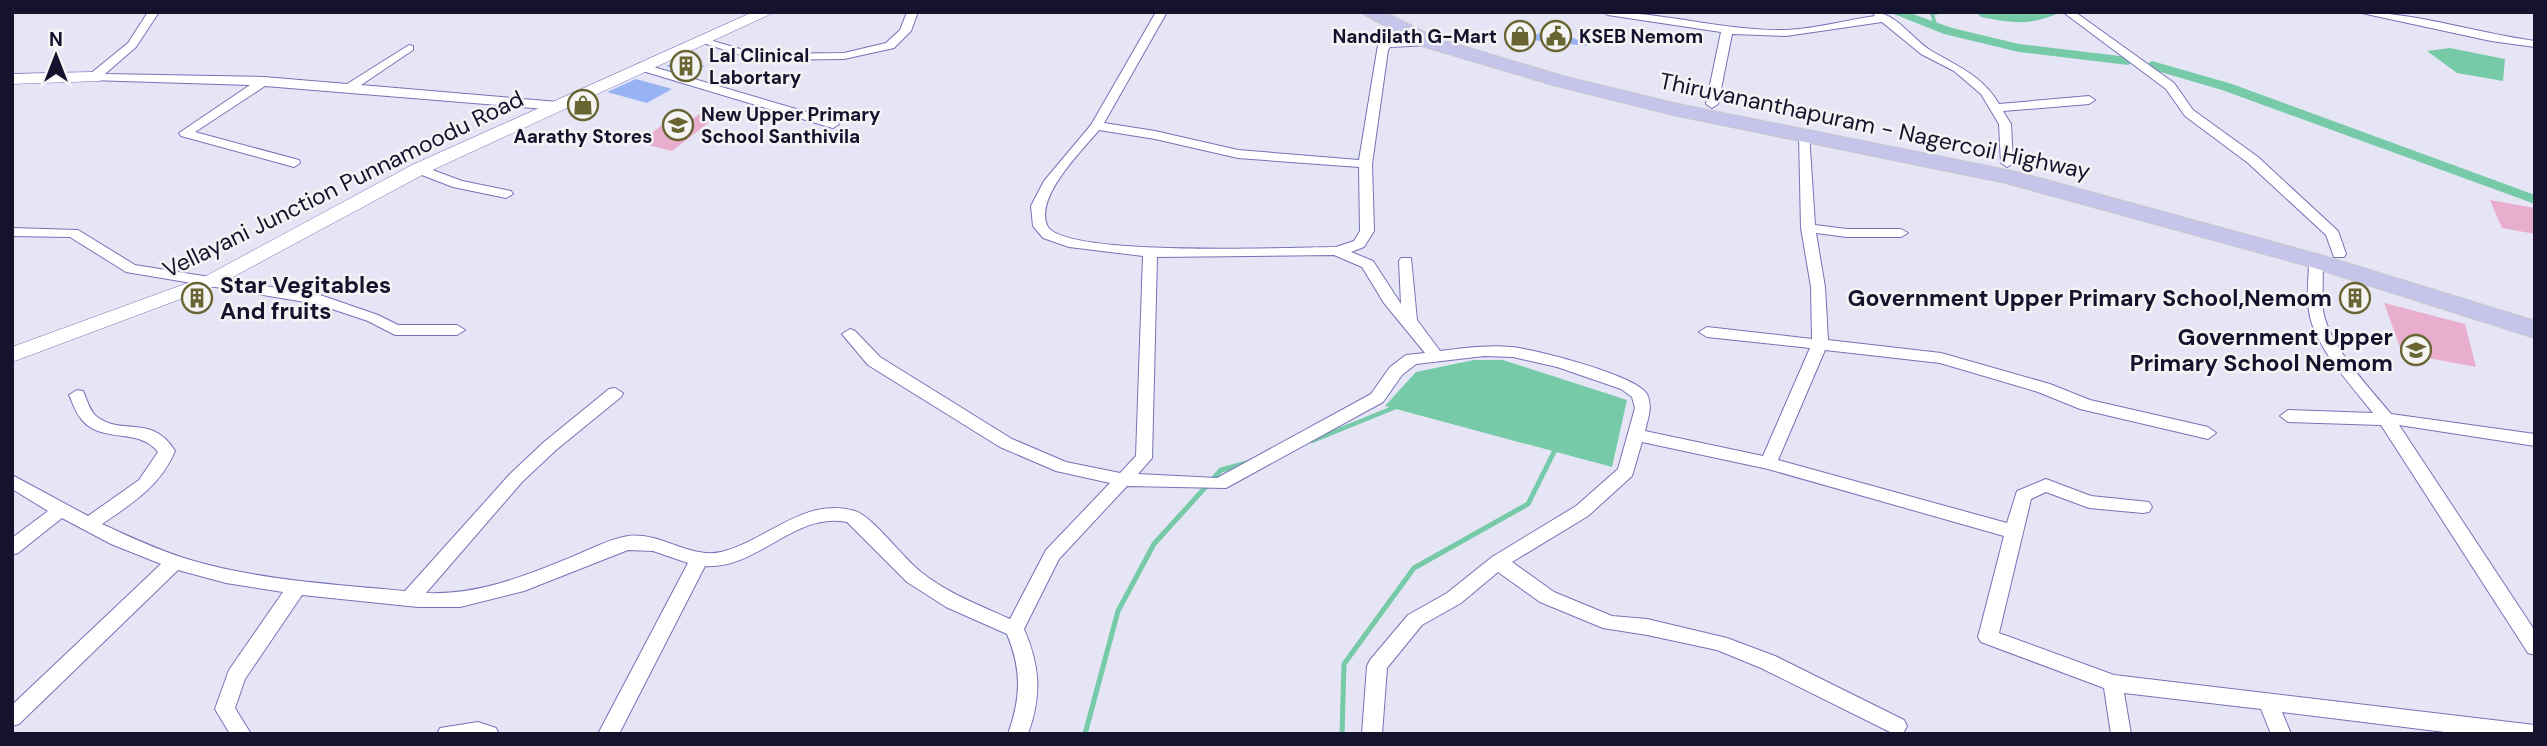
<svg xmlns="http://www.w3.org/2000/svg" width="2547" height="746" font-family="'DM Sans',sans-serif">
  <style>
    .green { fill: #e9aecd }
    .water { fill: #76caa8 }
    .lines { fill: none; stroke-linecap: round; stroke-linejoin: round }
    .stream-far2 { stroke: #76caa8; stroke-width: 3.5 }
    .stream-far1 { stroke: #76caa8; stroke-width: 4.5 }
    .stream { stroke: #76caa8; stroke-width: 5 }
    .canal { fill: #76caa8; fill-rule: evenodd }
    .building { fill: #98b3f3 }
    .street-casing { stroke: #7772b8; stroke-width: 2 }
    .secondary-casing { stroke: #7772b8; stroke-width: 1 }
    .primary-casing { stroke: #c7c6cd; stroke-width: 2 }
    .street { fill: #fff; fill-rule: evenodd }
    .secondary { fill: #fff; fill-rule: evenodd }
    .primary { fill: #c6c4eb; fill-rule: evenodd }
    .labels { text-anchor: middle; stroke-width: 5; stroke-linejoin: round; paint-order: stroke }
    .far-poi-label { font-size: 19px; font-weight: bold; fill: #15122e; stroke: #f4f4f4; text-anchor: start }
    .street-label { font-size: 23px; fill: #15122e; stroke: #f4f4f4 }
    .poi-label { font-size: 23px; font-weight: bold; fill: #15122e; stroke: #f4f4f4; text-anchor: end }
  </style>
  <rect width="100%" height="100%" fill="#e5e5f5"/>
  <path class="green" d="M 706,109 L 721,113 L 672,151 L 640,143 L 664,123 L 682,127 Z
    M 2490,200 L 2535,208 L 2535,234 L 2502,228 Z
    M 2384,303 L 2465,324 L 2476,367 L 2402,353 Z"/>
  <path class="water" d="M 1976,12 L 2058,12 L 2059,13 C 2029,26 2013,23 1981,17 Z
    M 2450,48 L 2505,59 L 2503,81 L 2457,73 L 2427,51 Z
    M 1474,360 L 1503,360 L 1627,400 L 1612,467 L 1385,406 L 1416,372 Z"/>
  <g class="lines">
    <path class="stream-far2" d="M 1936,26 L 1932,14 L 1939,12"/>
    <path class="stream-far1" d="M 1312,441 L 1398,406"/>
    <path class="stream" d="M 1085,734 L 1118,611 L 1154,544 L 1221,470 L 1247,463
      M 1342,734 L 1344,664 L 1414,568 L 1528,504 L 1556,448"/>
    <path class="canal" d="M 1889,12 L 1907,12 L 1952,28 L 2019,44 L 2128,57 L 2134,61 L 2128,65 L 2019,52 L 1944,34 Z
      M 2152,61 L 2232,84 L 2535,195 L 2535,204 L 2222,90 L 2147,68 L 2146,65 Z"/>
  </g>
  <path class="building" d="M 1551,29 L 1588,44 L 1587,46 L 1524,39 Z
    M 682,59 L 705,66 L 685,73 L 666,66 Z
    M 636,79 L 672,89 L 647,103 L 607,92 Z
    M 2344,286 L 2369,292 L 2367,310 L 2341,304 Z"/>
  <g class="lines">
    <g class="street-casing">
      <path id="street" d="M 148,12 L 159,12 L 136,47 L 105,74 L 264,77 L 347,84 L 409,45 L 413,46 L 413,50 L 361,85 L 558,102 L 564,106 L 558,110 L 265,86 L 195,132 L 299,160 L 300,163 L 294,167 L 181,136 L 179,133 L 250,85 L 90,80 L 90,74 L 128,43 Z
        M 907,12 L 918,12 L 911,31 L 894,48 L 844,59 L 756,60 L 697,41 L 703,38 L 757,54 L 844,53 L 886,43 L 900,30 Z
        M 1156,12 L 1167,12 L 1104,123 L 1155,131 L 1238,150 L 1359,160 L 1378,45 L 1390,41 L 1433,40 L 1435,42 L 1429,45 L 1390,47 L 1388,50 L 1372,164 L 1374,231 L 1364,247 L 1351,252 L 1373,261 L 1401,304 L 1399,261 L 1401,258 L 1411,258 L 1417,320 L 1440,351 C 1464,348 1487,345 1511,347 C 1534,349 1636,375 1647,394 C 1653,407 1648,418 1645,431 L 1763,456 L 1810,348 L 1707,337 L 1699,332 L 1707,327 L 1812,339 L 1811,287 L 1801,228 L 1799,136 L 1805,132 L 1809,133 L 1815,225 L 1847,229 L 1901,229 L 1908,233 L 1901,237 L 1847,237 L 1816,233 L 1825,287 L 1828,340 L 1941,353 L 2050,384 L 2090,400 L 2208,427 L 2216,433 L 2208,439 L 2080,409 L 2038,392 L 1940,363 L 1825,350 L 1778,460 L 2007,523 L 2017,491 L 2046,479 L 2091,496 L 2149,502 L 2152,507 L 2149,512 L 2143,513 L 2089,508 L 2046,492 L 2031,499 L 1999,633 L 2114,675 L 2535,725 L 2535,734 L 2461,734 L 2282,712 L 2291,734 L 2271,734 L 2261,709 L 2124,693 L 2131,734 L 2111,734 L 2104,688 L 1981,642 L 1978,637 L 2004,536 L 1768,469 L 1642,442 L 1632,476 L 1588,516 L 1512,562 L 1554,592 L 1612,616 L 1647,619 L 1727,638 L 1775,656 L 1904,720 L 1907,726 L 1904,732 L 1890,732 L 1761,668 L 1717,650 L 1647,635 L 1603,628 L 1540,602 L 1498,572 L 1461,603 L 1422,625 L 1387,668 L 1382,734 L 1362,734 L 1367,666 L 1370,660 L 1408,615 L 1447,593 L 1492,557 L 1576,506 L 1618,469 L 1635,408 L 1632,397 L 1621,389 L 1557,367 L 1513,357 L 1484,356 L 1416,364 L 1402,375 L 1383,402 L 1226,488 L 1127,486 L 1059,559 L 1024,629 C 1040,666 1042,695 1028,734 L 1008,734 C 1021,698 1022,670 1007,634 L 946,607 L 907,582 L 847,522 C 795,511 757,570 705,566 L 619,734 L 598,734 L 688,563 L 653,551 L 628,550 L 524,591 L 460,607 L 418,607 L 302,595 L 245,679 L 235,708 L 251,734 L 230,734 L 215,709 L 229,670 L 283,592 L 226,583 L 178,570 L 19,724 L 12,726 L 12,705 L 161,564 L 111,544 L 62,518 L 18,553 L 12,555 L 12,538 L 48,511 L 12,489 L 12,475 L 88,516 L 139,480 L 158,452 C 139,427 102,444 82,420 C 76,413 73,404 69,395 L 77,390 L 83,391 C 87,399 89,410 96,416 C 122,437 152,413 175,451 C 160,486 133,503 102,524 C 130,537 158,550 187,559 C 256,580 333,584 405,591 L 510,474 L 544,442 L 609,389 L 615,388 L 623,393 L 621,397 L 556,450 L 522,482 L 426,593 C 479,595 525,576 574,556 C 591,549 609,539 628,536 C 661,532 689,559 721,552 C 767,541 804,496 855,511 C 872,516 904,559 921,572 C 947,593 979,605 1010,619 L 1046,550 L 1110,483 L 1056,471 L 1000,447 L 868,365 L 842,334 L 850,329 L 855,331 L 880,357 L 1012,439 L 1066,462 L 1120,473 L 1136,456 L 1143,256 L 1069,247 L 1043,238 L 1033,226 L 1031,206 L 1044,181 L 1091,125 ZM 1099,130 L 1155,139 L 1238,158 L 1359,167 L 1360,231 L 1354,241 L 1336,247 C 1296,247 1060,258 1047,225 C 1035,196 1082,151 1099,130 ZM 1334,255 L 1362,267 L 1384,303 L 1425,353 L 1406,355 L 1390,367 L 1371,394 L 1217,478 L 1138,474 L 1152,458 L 1157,257 Z
        M 1603,12 C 1664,12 1723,31 1785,30 C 1814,29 1846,20 1875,16 L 1872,12 C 1896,12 1911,38 1930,50 C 1957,66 1983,76 1999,104 L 2089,96 L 2095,100 L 2089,104 L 2003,111 L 2011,124 L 2013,163 L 2007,167 L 2001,163 L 1999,124 L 1981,94 L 1954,71 L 1921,54 L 1882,22 L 1786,36 L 1732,34 L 1718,104 L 1712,108 L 1706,104 L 1721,32 L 1608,15 Z
        M 2063,12 L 2075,12 L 2174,83 L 2193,110 L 2258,157 L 2338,231 L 2346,254 L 2344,257 L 2334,257 L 2326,235 L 2248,163 L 2185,116 L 2166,89 Z
        M 2357,12 C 2413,12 2477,33 2535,41 L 2535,47 L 2491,41 Z
        M 640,63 L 837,121 L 839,124 L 833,128 L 829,127 L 636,69 L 634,67 Z
        M 419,165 L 462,181 L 511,191 L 513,194 L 506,198 L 453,187 L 414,172 L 412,169 Z
        M 12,228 L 78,230 L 135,265 L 320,295 L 378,315 L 398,325 L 457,325 L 465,330 L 457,335 L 395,335 L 368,321 L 317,304 L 126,272 L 70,237 L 12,236 Z
        M 2316,257 L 2323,261 C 2323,277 2322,294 2323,310 C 2328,345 2369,387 2391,414 L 2535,434 L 2535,446 L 2399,425 L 2535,631 L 2535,655 L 2528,653 L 2381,425 L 2288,422 L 2280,416 L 2288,410 L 2373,413 C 2352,386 2313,345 2309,311 C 2306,295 2309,277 2309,261 Z
        M 478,722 L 496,728 L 499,734 L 437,734 L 440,728 Z"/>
    </g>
    <g class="secondary-casing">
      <path id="secondary" d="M 753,12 L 775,12 L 426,173 L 218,285 L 12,362 L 12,347 L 204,277 L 412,165 Z
        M 94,72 L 103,77 L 100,81 L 12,84 L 12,74 Z"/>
    </g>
    <g class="primary-casing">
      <path id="primary" d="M 1360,12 L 1384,12 L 1436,38 L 1566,77 L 1678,104 L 2017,172 L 2324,256 L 2535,321 L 2535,338 L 2308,266 L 2006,183 L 1678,116 L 1553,85 L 1422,46 Z"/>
    </g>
    <use href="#street" class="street"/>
    <use href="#secondary" class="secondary"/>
    <use href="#primary" class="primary"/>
  </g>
  <defs>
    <g id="shop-ring" transform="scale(1.575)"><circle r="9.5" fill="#f4f4f4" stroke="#686532" stroke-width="1.5"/><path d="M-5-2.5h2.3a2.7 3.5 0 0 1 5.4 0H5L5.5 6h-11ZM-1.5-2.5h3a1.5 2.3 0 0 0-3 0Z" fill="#686532"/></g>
    <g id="civic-ring" transform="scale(1.575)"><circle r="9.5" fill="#f4f4f4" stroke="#686532" stroke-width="1.5"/><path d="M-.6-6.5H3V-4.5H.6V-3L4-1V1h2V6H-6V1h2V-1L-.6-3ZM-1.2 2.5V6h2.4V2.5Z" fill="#686532"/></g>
    <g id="building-ring" transform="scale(1.575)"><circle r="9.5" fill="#f4f4f4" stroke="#686532" stroke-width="1.5"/><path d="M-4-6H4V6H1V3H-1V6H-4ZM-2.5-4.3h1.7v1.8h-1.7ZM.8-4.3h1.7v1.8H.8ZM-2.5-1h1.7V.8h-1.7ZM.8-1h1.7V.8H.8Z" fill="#686532"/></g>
    <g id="school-ring" transform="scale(1.575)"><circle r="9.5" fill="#f4f4f4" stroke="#686532" stroke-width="1.5"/><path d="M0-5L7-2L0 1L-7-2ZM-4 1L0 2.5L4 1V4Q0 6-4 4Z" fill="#686532"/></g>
  </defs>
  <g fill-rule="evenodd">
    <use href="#shop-ring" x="1520" y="36"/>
    <use href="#civic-ring" x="1556" y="36"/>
    <use href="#building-ring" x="686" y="66"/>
    <use href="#shop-ring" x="583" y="105"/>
    <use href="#school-ring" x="678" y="125"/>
    <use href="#building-ring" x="197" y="298"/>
    <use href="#building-ring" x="2355" y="298"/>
    <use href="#school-ring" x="2416" y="350"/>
  </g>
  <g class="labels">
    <g class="far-poi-label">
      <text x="1497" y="43" text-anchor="end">Nandilath G-Mart</text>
      <text x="1579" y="43">KSEB Nemom</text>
      <text x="709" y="62">Lal Clinical<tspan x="709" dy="22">Labortary</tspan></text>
      <text x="701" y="121">New Upper Primary<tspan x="701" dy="22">School Santhivila</tspan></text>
      <text x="583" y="143" text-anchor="middle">Aarathy Stores</text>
    </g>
    <g class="street-label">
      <text transform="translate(1875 126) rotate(12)" y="8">Thiruvananthapuram - Nagercoil Highway</text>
      <text transform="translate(343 184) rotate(-26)" y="8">Vellayani Junction Punnamoodu Road</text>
    </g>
    <g class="poi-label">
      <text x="220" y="293" text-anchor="start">Star Vegitables<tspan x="220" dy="26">And fruits</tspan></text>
      <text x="2332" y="306">Government Upper Primary School,Nemom</text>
      <text x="2393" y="345">Government Upper<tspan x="2393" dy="26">Primary School Nemom</tspan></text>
    </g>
  </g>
  <rect width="2547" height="746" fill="none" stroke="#15122e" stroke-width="28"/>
  <g transform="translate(56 56)" stroke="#f4f4f4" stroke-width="5" paint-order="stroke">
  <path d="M0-5L12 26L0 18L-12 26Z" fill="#15122e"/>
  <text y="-10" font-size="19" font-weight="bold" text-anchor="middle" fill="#15122e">N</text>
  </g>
</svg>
